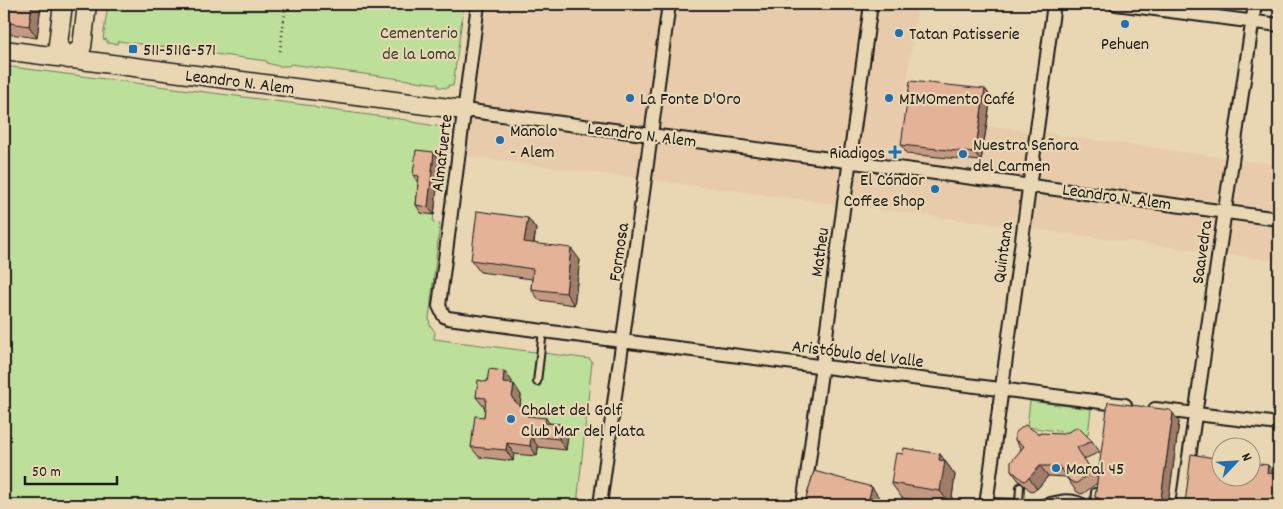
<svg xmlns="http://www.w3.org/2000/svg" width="1283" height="509" font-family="Dekko,sans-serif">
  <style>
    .built { fill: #e8cbaa }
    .green { fill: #bcdf99; stroke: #6c7e5a }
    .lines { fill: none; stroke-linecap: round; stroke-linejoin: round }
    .lane-casing { stroke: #1c1c1c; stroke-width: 10 }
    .street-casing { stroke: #1c1c1c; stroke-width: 16 }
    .secondary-casing { stroke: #1c1c1c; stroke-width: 21 }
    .path { stroke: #1c1c1c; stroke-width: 2.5; stroke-dasharray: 1 4; stroke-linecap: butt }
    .lane { stroke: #e9d6b3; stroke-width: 6 }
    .street { stroke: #e9d6b3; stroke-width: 12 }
    .secondary { stroke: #e9d6b3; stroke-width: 18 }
    .wall { fill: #c49981; stroke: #1c1c1c }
    .shaded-wall { fill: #a07d69; stroke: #1c1c1c }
    .building { fill: #e4b296; stroke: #1c1c1c }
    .poi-dot { fill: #1f6fb2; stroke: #e9d6b3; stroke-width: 2 }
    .labels { text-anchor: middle; stroke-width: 4.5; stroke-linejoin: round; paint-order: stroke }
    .park-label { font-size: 18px; fill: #3c4335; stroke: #e9d6b3 }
    .poi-label { font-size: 18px; fill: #1c1c1c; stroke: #e9d6b3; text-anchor: start }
    .street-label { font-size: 18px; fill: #1c1c1c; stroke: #e9d6b3 }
  </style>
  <rect width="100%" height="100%" fill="#e9d6b3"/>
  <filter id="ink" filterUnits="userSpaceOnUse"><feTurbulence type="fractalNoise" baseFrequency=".02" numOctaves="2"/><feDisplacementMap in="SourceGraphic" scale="10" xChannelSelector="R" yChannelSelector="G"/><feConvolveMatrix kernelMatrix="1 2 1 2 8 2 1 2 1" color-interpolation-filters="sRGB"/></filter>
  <g filter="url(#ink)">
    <path class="built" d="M 478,4 L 918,4 L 902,114 L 1279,165 L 1279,261 L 458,155 Z"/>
    <path class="green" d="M 108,4 L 464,4 L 453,86 L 448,85 L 448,88 L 438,87 L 438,84 L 290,64 L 289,66 L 278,66 L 267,63 L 267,61 L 118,41 L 117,44 L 107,43 L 107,40 L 103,39 Z
      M 4,66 L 313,106 L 316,108 L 407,120 L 412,122 L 442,127 L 444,130 L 433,222 L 440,223 L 429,318 L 430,325 L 435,332 L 434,339 L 590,359 L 592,362 L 577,505 L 4,505 Z
      M 1030,401 L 1091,409 L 1088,435 L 1027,427 Z"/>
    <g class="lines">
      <g class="lane-casing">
        <path id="lane" d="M 537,382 L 543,331
          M 986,502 L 1019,503 L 1026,505
          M 1019,503 L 1020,487
          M 1035,505 C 1053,501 1071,492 1087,505
          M 1094,505 L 1095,492"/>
      </g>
      <g class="street-casing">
        <path id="street" d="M 478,4 L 439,306 L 444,316 L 448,318 L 543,331 L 1125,405
          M 1116,4 L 1279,25
          M 464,110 L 1279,219
          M 1155,409 L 1279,424
          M 600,505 L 669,4
          M 803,505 L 871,4
          M 986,505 L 1054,4
          M 1182,505 L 1255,4"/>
      </g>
      <g class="secondary-casing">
        <path id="secondary" d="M 63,4 L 58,44 L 68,59
          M 4,50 L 464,110
          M 68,59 L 82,47 L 87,4"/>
      </g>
      <path class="path" d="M 280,51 L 286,4"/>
      <use href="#lane" class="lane"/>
      <use href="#street" class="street"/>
      <use href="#secondary" class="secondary"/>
    </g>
    <path class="wall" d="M 4,4 L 41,4 L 37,38 L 4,33 Z
      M 985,89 L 991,97 L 981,161 L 907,154 L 901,145 Z
      M 440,161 L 434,215 L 421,213 L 416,205 L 418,183 L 413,175 Z
      M 528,218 L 536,229 L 534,243 L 580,260 L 574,305 L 539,300 L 531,289 L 532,279 L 480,272 L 471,260 Z
      M 512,381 L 511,384 L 521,395 L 520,406 L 529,417 L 546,418 L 549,423 L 560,424 L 568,435 L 566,450 L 538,447 L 537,456 L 514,454 L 513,461 L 479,457 L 471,447 L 484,417 L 485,407 L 484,407 L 476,397 L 487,382 Z
      M 1179,422 L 1168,505 L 1101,505 L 1095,497 L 1097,483 L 1084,493 L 1081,494 L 1076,491 L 1066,477 L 1048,476 L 1037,489 L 1031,491 L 1019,481 L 1011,470 L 1021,449 L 1015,440 L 1038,433 L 1092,441 L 1100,452 L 1084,459 L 1098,479 Z
      M 903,454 L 940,454 L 955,475 L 951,505 L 902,498 L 891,483 Z
      M 814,471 L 882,502 L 881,505 L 807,505 L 805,502 Z"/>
    <path class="shaded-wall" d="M 32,4 L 41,4 L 37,38 L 29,26 Z
      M 985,89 L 991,97 L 981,161 L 975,153 Z
      M 434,152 L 440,161 L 434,215 L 428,207 Z
      M 528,218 L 536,229 L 532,253 L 524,242 Z
      M 571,248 L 580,260 L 574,305 L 566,293 Z
      M 504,371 L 512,381 L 510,393 L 503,383 Z
      M 514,384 L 521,395 L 520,408 L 512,398 Z
      M 1173,413 L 1179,422 L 1168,505 L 1160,505 Z
      M 560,424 L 568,435 L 566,450 L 559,439 Z
      M 531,436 L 538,447 L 537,456 L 530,446 Z
      M 507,443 L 514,454 L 513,461 L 506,450 Z
      M 940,454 L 955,475 L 951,505 L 940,491 L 939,460 Z
      M 1268,465 L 1278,480 L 1267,473 Z
      M 1040,466 L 1048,476 L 1037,489 L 1029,478 Z
      M 872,487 L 882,502 L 881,505 L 867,505 Z
      M 827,500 L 831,505 L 826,505 Z"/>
    <path class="building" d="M 4,4 L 32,4 L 29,26 L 4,22 Z
      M 910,81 L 985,89 L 975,153 L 901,145 Z
      M 416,150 L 434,152 L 428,207 L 416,205 L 419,176 L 413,175 Z
      M 477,211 L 528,218 L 524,242 L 571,248 L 566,293 L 531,289 L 533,269 L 471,260 Z
      M 489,369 L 504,371 L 503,383 L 514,384 L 512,398 L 527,414 L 527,416 L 546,418 L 545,423 L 560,424 L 559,439 L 531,436 L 530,446 L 507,443 L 506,450 L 471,447 L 475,416 L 484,417 L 486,398 L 476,397 L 478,380 L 487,382 Z
      M 1108,402 L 1170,410 L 1173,413 L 1160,505 L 1134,505 L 1110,502 L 1095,497 Z
      M 1025,425 L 1038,433 L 1064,434 L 1078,427 L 1092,441 L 1077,448 L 1092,471 L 1077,483 L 1074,483 L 1069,480 L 1059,466 L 1040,466 L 1029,478 L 1024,481 L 1011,470 L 1011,462 L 1024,446 L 1015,440 L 1015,433 Z
      M 904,448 L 940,454 L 939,460 L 945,461 L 940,491 L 891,483 L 896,453 L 903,454 Z
      M 1191,454 L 1220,459 L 1220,476 L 1250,476 L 1250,463 L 1268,465 L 1267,473 L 1279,475 L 1279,505 L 1192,505 L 1185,504 Z
      M 814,471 L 872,487 L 867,505 L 847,505 L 827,500 L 826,505 L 816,505 L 805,502 Z"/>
  </g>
  <g class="poi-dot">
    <circle cx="1125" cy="24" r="5"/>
    <circle cx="899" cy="33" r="5"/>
    <rect x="128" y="44" width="10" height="10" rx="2.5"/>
    <circle cx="630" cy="98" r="5"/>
    <circle cx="889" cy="98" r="5"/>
    <circle cx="500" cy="140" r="5"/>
    <path d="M892.5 144.5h5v5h5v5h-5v5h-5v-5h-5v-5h5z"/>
    <circle cx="963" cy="154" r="5"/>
    <circle cx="935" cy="189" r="5"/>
    <circle cx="511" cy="419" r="5"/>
    <circle cx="1056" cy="468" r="5"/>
  </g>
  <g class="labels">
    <g class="park-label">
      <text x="419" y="38">Cementerio<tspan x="419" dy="21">de la Loma</tspan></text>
    </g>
    <g class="poi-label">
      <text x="909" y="39">Tatan Patisserie</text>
      <text x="1125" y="49" text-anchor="middle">Pehuen</text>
      <text x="143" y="55">511-511G-571</text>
      <text x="640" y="104">La Fonte D'Oro</text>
      <text x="899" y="104">MIMOmento Café</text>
      <text x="510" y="136">Manolo<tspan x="510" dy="21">- Alem</tspan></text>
      <text x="973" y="150">Nuestra Señora<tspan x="973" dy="21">del Carmen</tspan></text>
      <text x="885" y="158" text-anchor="end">Riadigos</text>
      <text x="925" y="185" text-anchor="end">El Cóndor<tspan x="925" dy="21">Coffee Shop</tspan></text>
      <text x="521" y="415">Chalet del Golf<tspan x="521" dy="21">Club Mar del Plata</tspan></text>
      <text x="1066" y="474">Maral 45</text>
    </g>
    <g class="street-label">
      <text transform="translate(240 81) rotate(7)" y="6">Leandro N. Alem</text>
      <text transform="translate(642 134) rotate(7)" y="6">Leandro N. Alem</text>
      <text transform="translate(441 153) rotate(-83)" y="6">Almafuerte</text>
      <text transform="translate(1117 196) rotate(8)" y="6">Leandro N. Alem</text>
      <text transform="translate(618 252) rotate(-82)" y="6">Formosa</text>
      <text transform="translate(819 252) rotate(-82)" y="6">Matheu</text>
      <text transform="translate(1002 252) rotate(-82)" y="6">Quintana</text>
      <text transform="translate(1201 252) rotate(-82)" y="6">Saavedra</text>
      <text transform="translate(858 353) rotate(7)" y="6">Aristóbulo del Valle</text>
    </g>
  </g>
  <rect width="1283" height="509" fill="none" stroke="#e9d6b3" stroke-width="20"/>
  <rect x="10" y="10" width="1263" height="489" fill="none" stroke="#1c1c1c" stroke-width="2" filter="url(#ink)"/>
  <g transform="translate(1236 462) rotate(65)"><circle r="24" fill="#e9d6b3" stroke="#978c77"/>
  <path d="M0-4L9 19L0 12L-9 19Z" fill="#1f6fb2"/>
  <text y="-8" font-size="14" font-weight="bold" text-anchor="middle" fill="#1c1c1c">N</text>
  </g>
  <path d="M25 476v8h92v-8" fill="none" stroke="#1c1c1c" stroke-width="2.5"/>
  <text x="32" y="476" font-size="15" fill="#1c1c1c" stroke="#e9d6b3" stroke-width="4" paint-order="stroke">50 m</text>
</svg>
